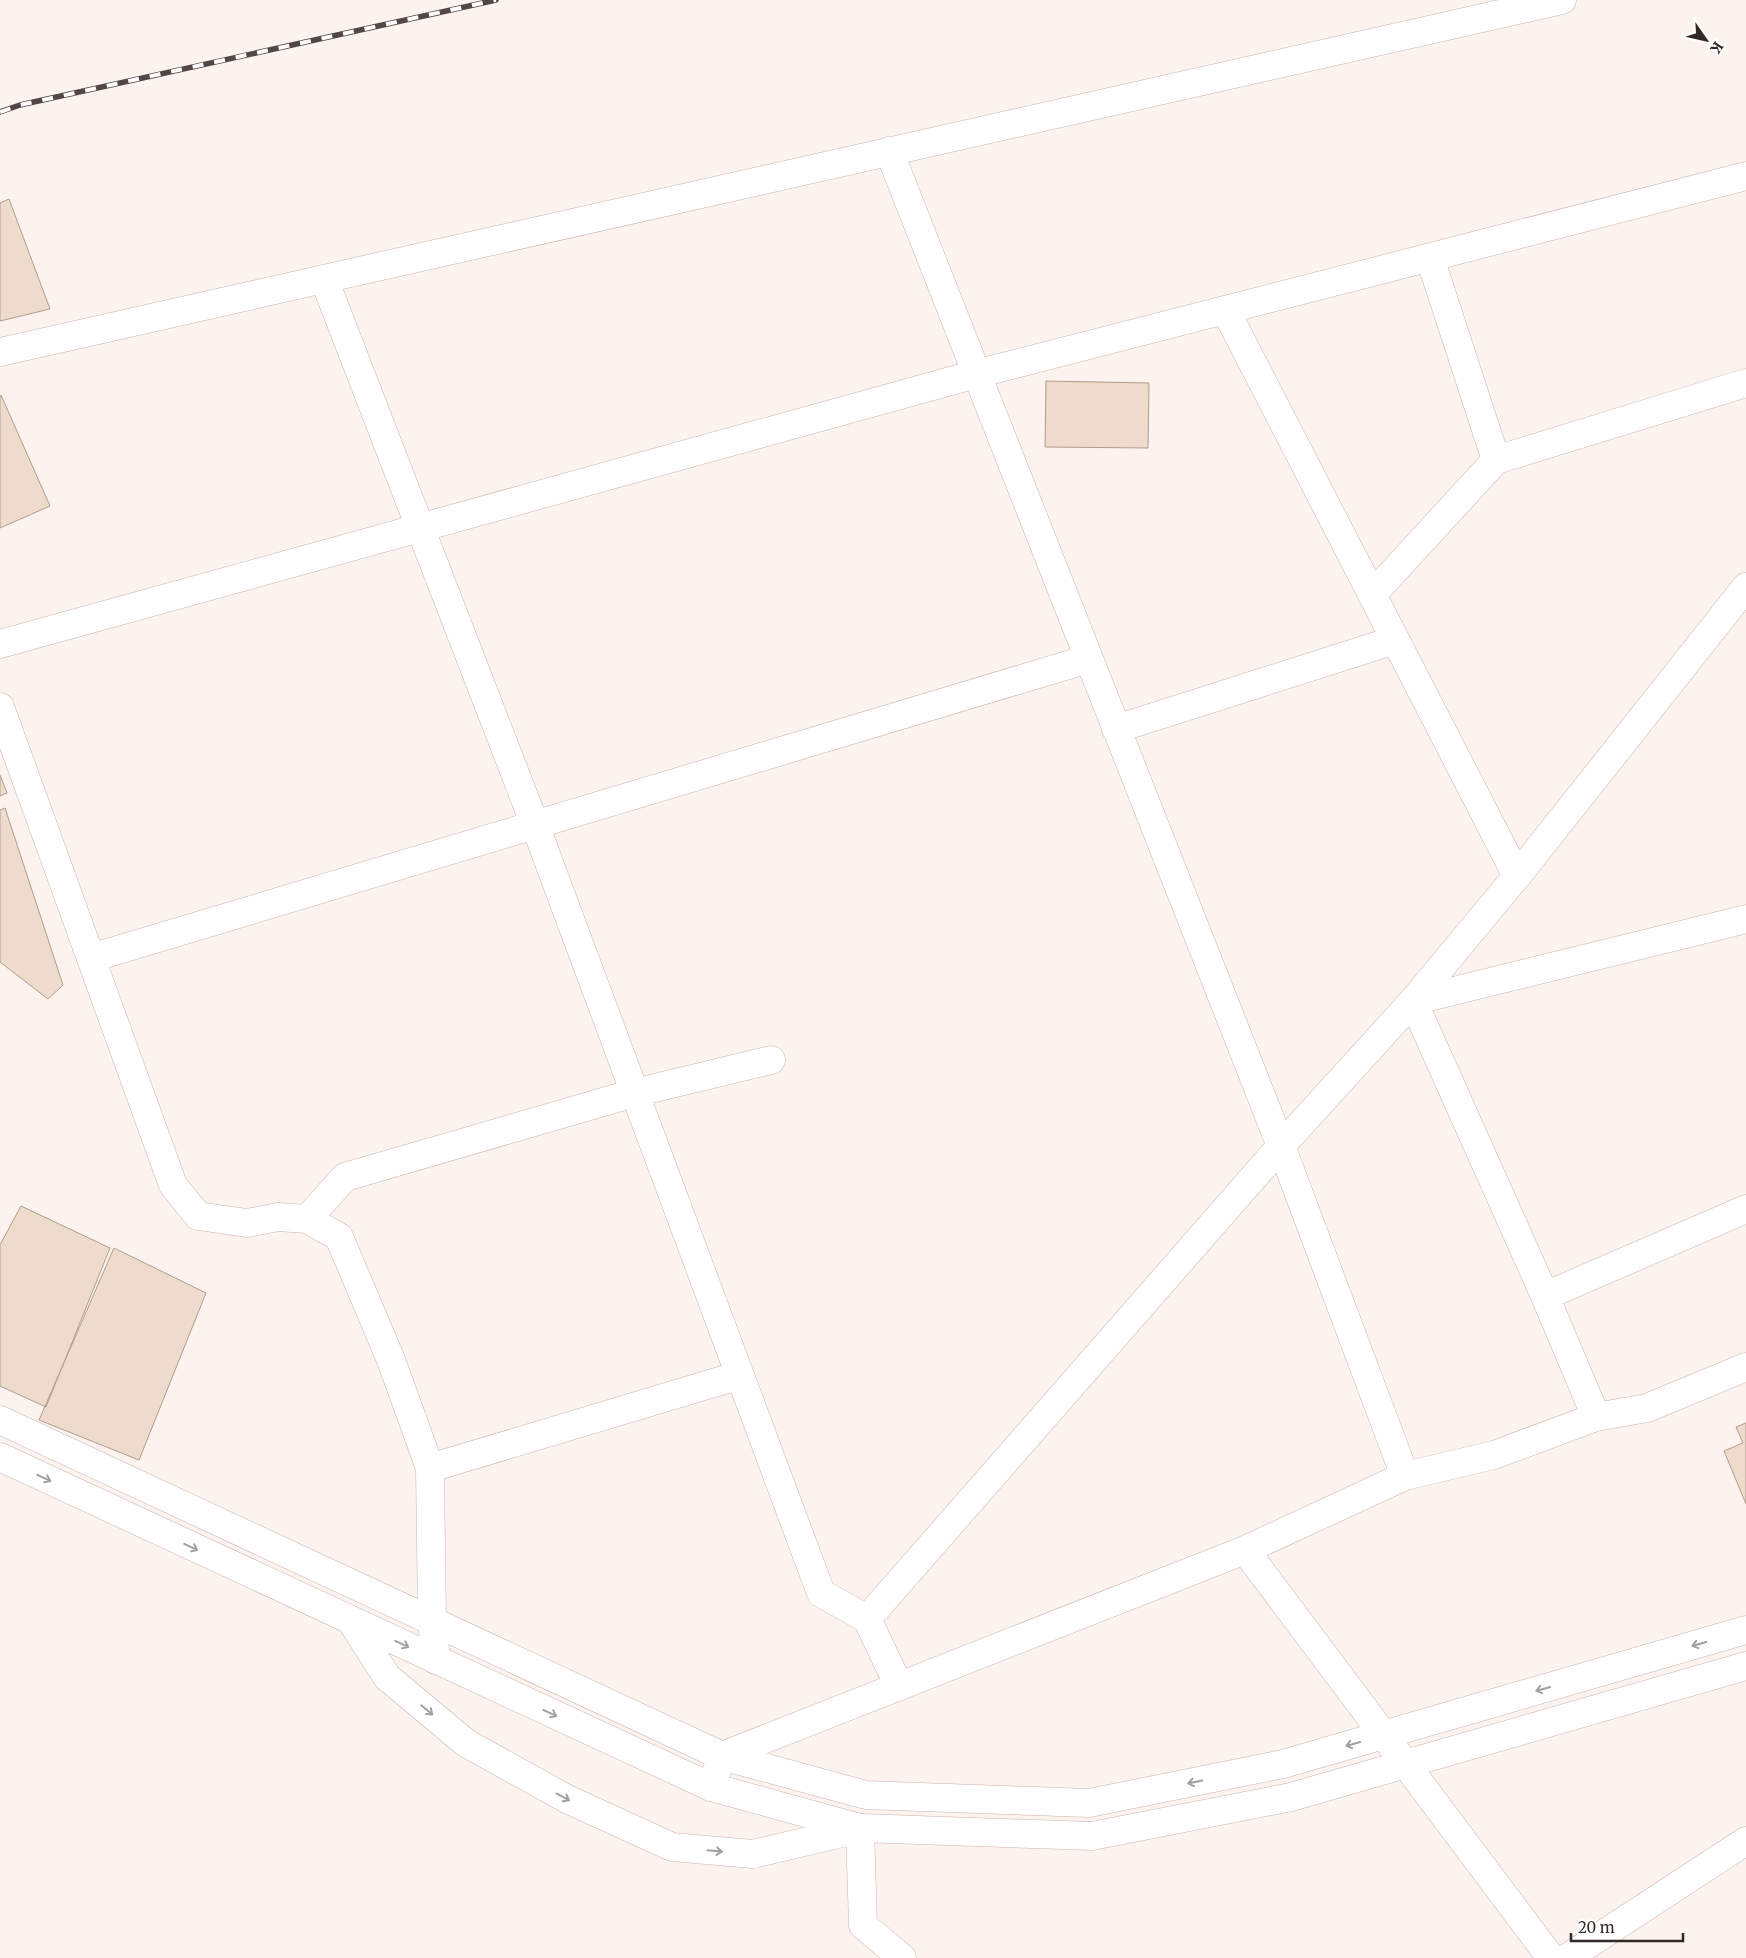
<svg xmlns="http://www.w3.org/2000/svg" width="1746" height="1958" font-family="Merriweather,serif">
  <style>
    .building { fill: #eedbcb; stroke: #af9d8e }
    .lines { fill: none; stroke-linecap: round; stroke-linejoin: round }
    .street-casing { stroke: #cbb3ac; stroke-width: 29 }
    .secondary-casing { stroke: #cbb3ac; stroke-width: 29 }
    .street { stroke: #fff; stroke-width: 28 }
    .secondary { stroke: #fff; stroke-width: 28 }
    .rail-casing { stroke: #514845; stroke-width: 5.5 }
    .rail { stroke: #fff; stroke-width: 4; stroke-dasharray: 11; stroke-linecap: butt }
    .oneway { stroke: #a39f9d }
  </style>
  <rect width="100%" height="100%" fill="#fcf2ee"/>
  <path class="building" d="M 9,199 L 50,309 L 0,321 L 0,203 Z
    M 1046,381 L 1149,383 L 1148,448 L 1045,447 Z
    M 1,395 L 50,506 L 0,528 L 0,396 Z
    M 0,775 L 7,793 L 0,796 Z
    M 5,808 L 63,985 L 48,999 L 0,962 L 0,810 Z
    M 21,1206 L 110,1248 L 46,1407 L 0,1386 L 0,1245 Z
    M 114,1248 L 206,1293 L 139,1460 L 39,1420 Z
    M 1746,1423 L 1746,1504 L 1724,1451 L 1743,1443 L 1736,1427 Z"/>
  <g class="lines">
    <g class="street-casing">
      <path id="street" d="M 889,151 L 1281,1146 L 1405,1476
        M 1430,258 L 1496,460
        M 324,279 L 535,825 L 821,1593 L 867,1619
        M 1226,311 L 1517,876
        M 0,352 L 1562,0
        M 1372,595 L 1496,460 L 1746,383
        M 0,644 L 976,374 L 1746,176
        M 0,707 L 173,1185 L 198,1216 L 247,1223 L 278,1217 L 307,1219 L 339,1237 L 391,1360 L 430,1468 L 432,1621 L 436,1660
        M 1116,729 L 1395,640
        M 91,958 L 1088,659
        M 307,1219 L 345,1177 L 634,1093 L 771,1060
        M 1545,1296 L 1746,1209
        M 1596,1417 L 1545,1296 L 1413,1001 L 1746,919
        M 430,1468 L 740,1375
        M 1245,1550 L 1551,1958
        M 899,1686 L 867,1619 L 1281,1146 L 1413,1001 L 1517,876 L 1746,587
        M 711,1787 L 722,1756 L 1245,1550 L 1405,1476 L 1494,1455 L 1596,1417 L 1647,1408 L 1746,1367
        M 860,1828 L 863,1925 L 902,1958
        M 1567,1958 L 1746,1841"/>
    </g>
    <g class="secondary-casing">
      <path id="secondary" d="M 0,1420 L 722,1756 L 866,1795 L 1089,1803 L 1283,1764 L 1746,1630
        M 0,1457 L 711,1787 L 860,1828 L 1092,1836 L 1291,1797 L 1746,1666
        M 351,1621 L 387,1677 L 466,1743 L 567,1799 L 672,1847 L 753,1854 L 859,1829"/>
    </g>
    <use href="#street" class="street"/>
    <use href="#secondary" class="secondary"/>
    <g class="rail-casing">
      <path id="rail" d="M 0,112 L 20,105 L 496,0"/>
    </g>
    <use href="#rail" class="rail"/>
  </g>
  <defs><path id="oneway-shaft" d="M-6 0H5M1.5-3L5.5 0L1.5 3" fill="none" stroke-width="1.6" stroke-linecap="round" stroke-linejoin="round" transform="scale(1.25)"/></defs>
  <g class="oneway">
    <use href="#oneway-shaft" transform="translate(44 1478) rotate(25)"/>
    <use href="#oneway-shaft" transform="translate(191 1547) rotate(25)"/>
    <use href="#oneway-shaft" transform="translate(402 1644) rotate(25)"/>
    <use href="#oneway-shaft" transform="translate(1699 1644) rotate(164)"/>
    <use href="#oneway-shaft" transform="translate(1543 1689) rotate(164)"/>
    <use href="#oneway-shaft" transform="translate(427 1710) rotate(40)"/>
    <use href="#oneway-shaft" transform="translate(550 1713) rotate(25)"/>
    <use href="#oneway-shaft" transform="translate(1353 1744) rotate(164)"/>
    <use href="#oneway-shaft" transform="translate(1195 1782) rotate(169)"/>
    <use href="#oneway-shaft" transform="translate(563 1797) rotate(28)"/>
    <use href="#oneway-shaft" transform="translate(715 1851) rotate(5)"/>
  </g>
  <g transform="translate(1706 40) rotate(124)" stroke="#ffffff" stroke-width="4" paint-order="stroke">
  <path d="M0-4L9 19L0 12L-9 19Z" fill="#322926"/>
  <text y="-8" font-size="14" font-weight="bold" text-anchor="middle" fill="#322926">K</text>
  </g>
  <path d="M1571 1933v8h112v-8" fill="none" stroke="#322926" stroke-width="2.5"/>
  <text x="1578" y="1933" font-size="15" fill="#322926" stroke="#ffffff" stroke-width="4" paint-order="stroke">20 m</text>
</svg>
